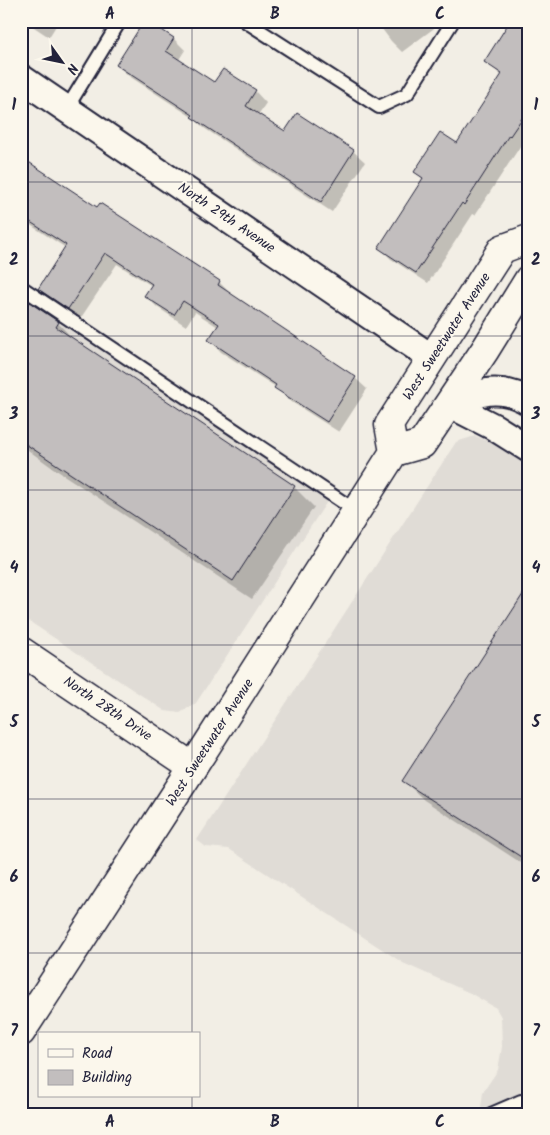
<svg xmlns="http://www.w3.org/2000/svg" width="550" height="1135" font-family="Kalam,sans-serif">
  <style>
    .built { fill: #e0dcd6 }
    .shadow { fill: #0003 }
    .building { fill: #c2bebe; stroke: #22223b }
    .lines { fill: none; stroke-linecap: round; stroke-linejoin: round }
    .lane-casing { stroke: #22223b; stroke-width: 16 }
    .street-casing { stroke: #22223b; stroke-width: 30 }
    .secondary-casing { stroke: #22223b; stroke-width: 31 }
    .lane { stroke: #fbf7ec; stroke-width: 12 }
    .street { stroke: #fbf7ec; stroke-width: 26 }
    .secondary { stroke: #fbf7ec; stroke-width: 28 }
    .grid { fill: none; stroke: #22223b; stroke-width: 1; stroke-opacity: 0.55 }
    .labels { text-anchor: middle; stroke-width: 4; stroke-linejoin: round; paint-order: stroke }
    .street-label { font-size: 14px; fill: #22223b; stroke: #fbf7ec }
    .neatline { fill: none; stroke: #22223b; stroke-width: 2 }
    .grid-label { font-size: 16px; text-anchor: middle; font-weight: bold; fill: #22223b }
  </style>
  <rect width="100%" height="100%" fill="#f2eee5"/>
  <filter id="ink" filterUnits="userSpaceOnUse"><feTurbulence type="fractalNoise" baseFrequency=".02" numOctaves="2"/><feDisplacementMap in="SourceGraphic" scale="10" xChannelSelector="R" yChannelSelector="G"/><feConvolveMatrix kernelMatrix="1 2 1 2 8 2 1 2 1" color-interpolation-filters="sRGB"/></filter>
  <g filter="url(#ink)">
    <path class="built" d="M 21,298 L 328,500 L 196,703 L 180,713 L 165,711 L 21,616 Z
      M 475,436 L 493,443 L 529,462 L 529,1114 L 480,1114 L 483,1092 L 498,1070 L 502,1047 L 501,1017 L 496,1008 L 470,993 L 403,963 L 229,849 L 206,847 L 197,840 L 456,442 Z"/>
    <path class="shadow" d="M 25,21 L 59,21 L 49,37 Z
      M 65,21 L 78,21 L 74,27 Z
      M 146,21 L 174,39 L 185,50 L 178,61 L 214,84 L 255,91 L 266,103 L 258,115 L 286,133 L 353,151 L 365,162 L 332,212 L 204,128 L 195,119 L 129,76 L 117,65 Z
      M 295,21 L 305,21 L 303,25 Z
      M 376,21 L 434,21 L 437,26 L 402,52 L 391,41 Z
      M 529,22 L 529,136 L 522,146 L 521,145 L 475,215 L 473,214 L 428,283 L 391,259 L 380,248 L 424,180 L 416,172 L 458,145 L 502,76 L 486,61 Z
      M 21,156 L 27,162 L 98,208 L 100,204 L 219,282 L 231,294 L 355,378 L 367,389 L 339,432 L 287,399 L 276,387 L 221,352 L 210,340 L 218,327 L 195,312 L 186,326 L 157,307 L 146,296 L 152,286 L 117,264 L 80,319 L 51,300 L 40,288 L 66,248 L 21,219 Z
      M 21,306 L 58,323 L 77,343 L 294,487 L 314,507 L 252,599 L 50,466 L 21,445 Z
      M 529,587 L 529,868 L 424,800 L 404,781 Z"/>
    <path class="building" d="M 144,21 L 148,21 L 174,38 L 166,51 L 214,82 L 223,69 L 256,90 L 246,106 L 285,131 L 297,113 L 354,150 L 321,202 L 191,117 L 193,115 L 116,65 Z
      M 510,21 L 529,21 L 529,108 L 510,136 L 509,135 L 464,205 L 462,203 L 416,273 L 378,248 L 423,178 L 414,172 L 440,132 L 457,143 L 502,74 L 484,62 Z
      M 21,157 L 97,207 L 100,203 L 220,281 L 218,285 L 356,377 L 327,422 L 274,388 L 276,385 L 208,340 L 219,324 L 183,301 L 174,315 L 144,296 L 152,284 L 105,253 L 68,309 L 38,289 L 66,245 L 21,216 Z
      M 29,302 L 59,322 L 56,327 L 295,486 L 233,581 L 21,441 L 21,314 Z
      M 529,585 L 529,862 L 402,781 Z"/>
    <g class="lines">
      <g class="lane-casing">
        <path id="lane" d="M 245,21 L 379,107 L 407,94 L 453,21
          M 67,108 L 120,21
          M 21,287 L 356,511
          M 491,1114 L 521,1101"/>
      </g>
      <g class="street-casing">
        <path id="street" d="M 21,78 L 432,358
          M 449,404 L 494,427 L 529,449
          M 449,404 C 477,392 501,384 529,402"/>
      </g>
      <g class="secondary-casing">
        <path id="secondary" d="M 394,452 L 389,425 L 502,249 L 529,239
          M 21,651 L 193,767
          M 21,1032 L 193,767 L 394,452 L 422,444 L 485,350 L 529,279"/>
      </g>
      <use href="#lane" class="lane"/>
      <use href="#street" class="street"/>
      <use href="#secondary" class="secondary"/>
    </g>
  </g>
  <path class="grid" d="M 192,21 L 192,1034M 358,21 L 358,1114M 21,182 L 529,182M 21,336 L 529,336M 21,490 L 529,490M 21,645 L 529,645M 21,799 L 529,799M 21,953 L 529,953M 192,1096 L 192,1114"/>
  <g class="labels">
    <g class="street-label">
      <text transform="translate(227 217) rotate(34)" y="5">North 29th Avenue</text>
      <text transform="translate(446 336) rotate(-57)" y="5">West Sweetwater Avenue</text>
      <text transform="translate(108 708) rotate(34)" y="5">North 28th Drive</text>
      <text transform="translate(209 742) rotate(-57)" y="5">West Sweetwater Avenue</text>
    </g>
  </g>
  <rect width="550" height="1135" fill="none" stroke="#fbf7ec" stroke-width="55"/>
  <rect x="38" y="1032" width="162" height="65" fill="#fbf7ec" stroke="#a4a2a5"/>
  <rect x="48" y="1049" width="25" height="8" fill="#fbf7ec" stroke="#a4a2a5"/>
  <text x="82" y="1058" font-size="15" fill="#22223b">Road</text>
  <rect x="48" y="1070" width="25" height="15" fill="#c2bebe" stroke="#a4a2a5"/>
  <text x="82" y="1082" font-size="15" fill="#22223b">Building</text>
  <g transform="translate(62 62) rotate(123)" stroke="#fbf7ec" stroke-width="4" paint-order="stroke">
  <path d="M0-4L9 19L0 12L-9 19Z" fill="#22223b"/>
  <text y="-8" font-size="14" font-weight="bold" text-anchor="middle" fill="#22223b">N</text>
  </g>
  <rect x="28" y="28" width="494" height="1080" class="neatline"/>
  <g class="grid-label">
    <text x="110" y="19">A</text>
    <text x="275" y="19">B</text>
    <text x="440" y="19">C</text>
    <text x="14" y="110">1</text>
    <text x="536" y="110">1</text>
    <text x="14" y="265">2</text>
    <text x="536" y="265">2</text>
    <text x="14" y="419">3</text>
    <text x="536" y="419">3</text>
    <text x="14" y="573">4</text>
    <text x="536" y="573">4</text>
    <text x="14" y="727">5</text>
    <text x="536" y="727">5</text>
    <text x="14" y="882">6</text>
    <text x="536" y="882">6</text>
    <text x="14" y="1036">7</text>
    <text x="536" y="1036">7</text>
    <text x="110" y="1127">A</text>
    <text x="275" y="1127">B</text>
    <text x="440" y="1127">C</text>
  </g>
</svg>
